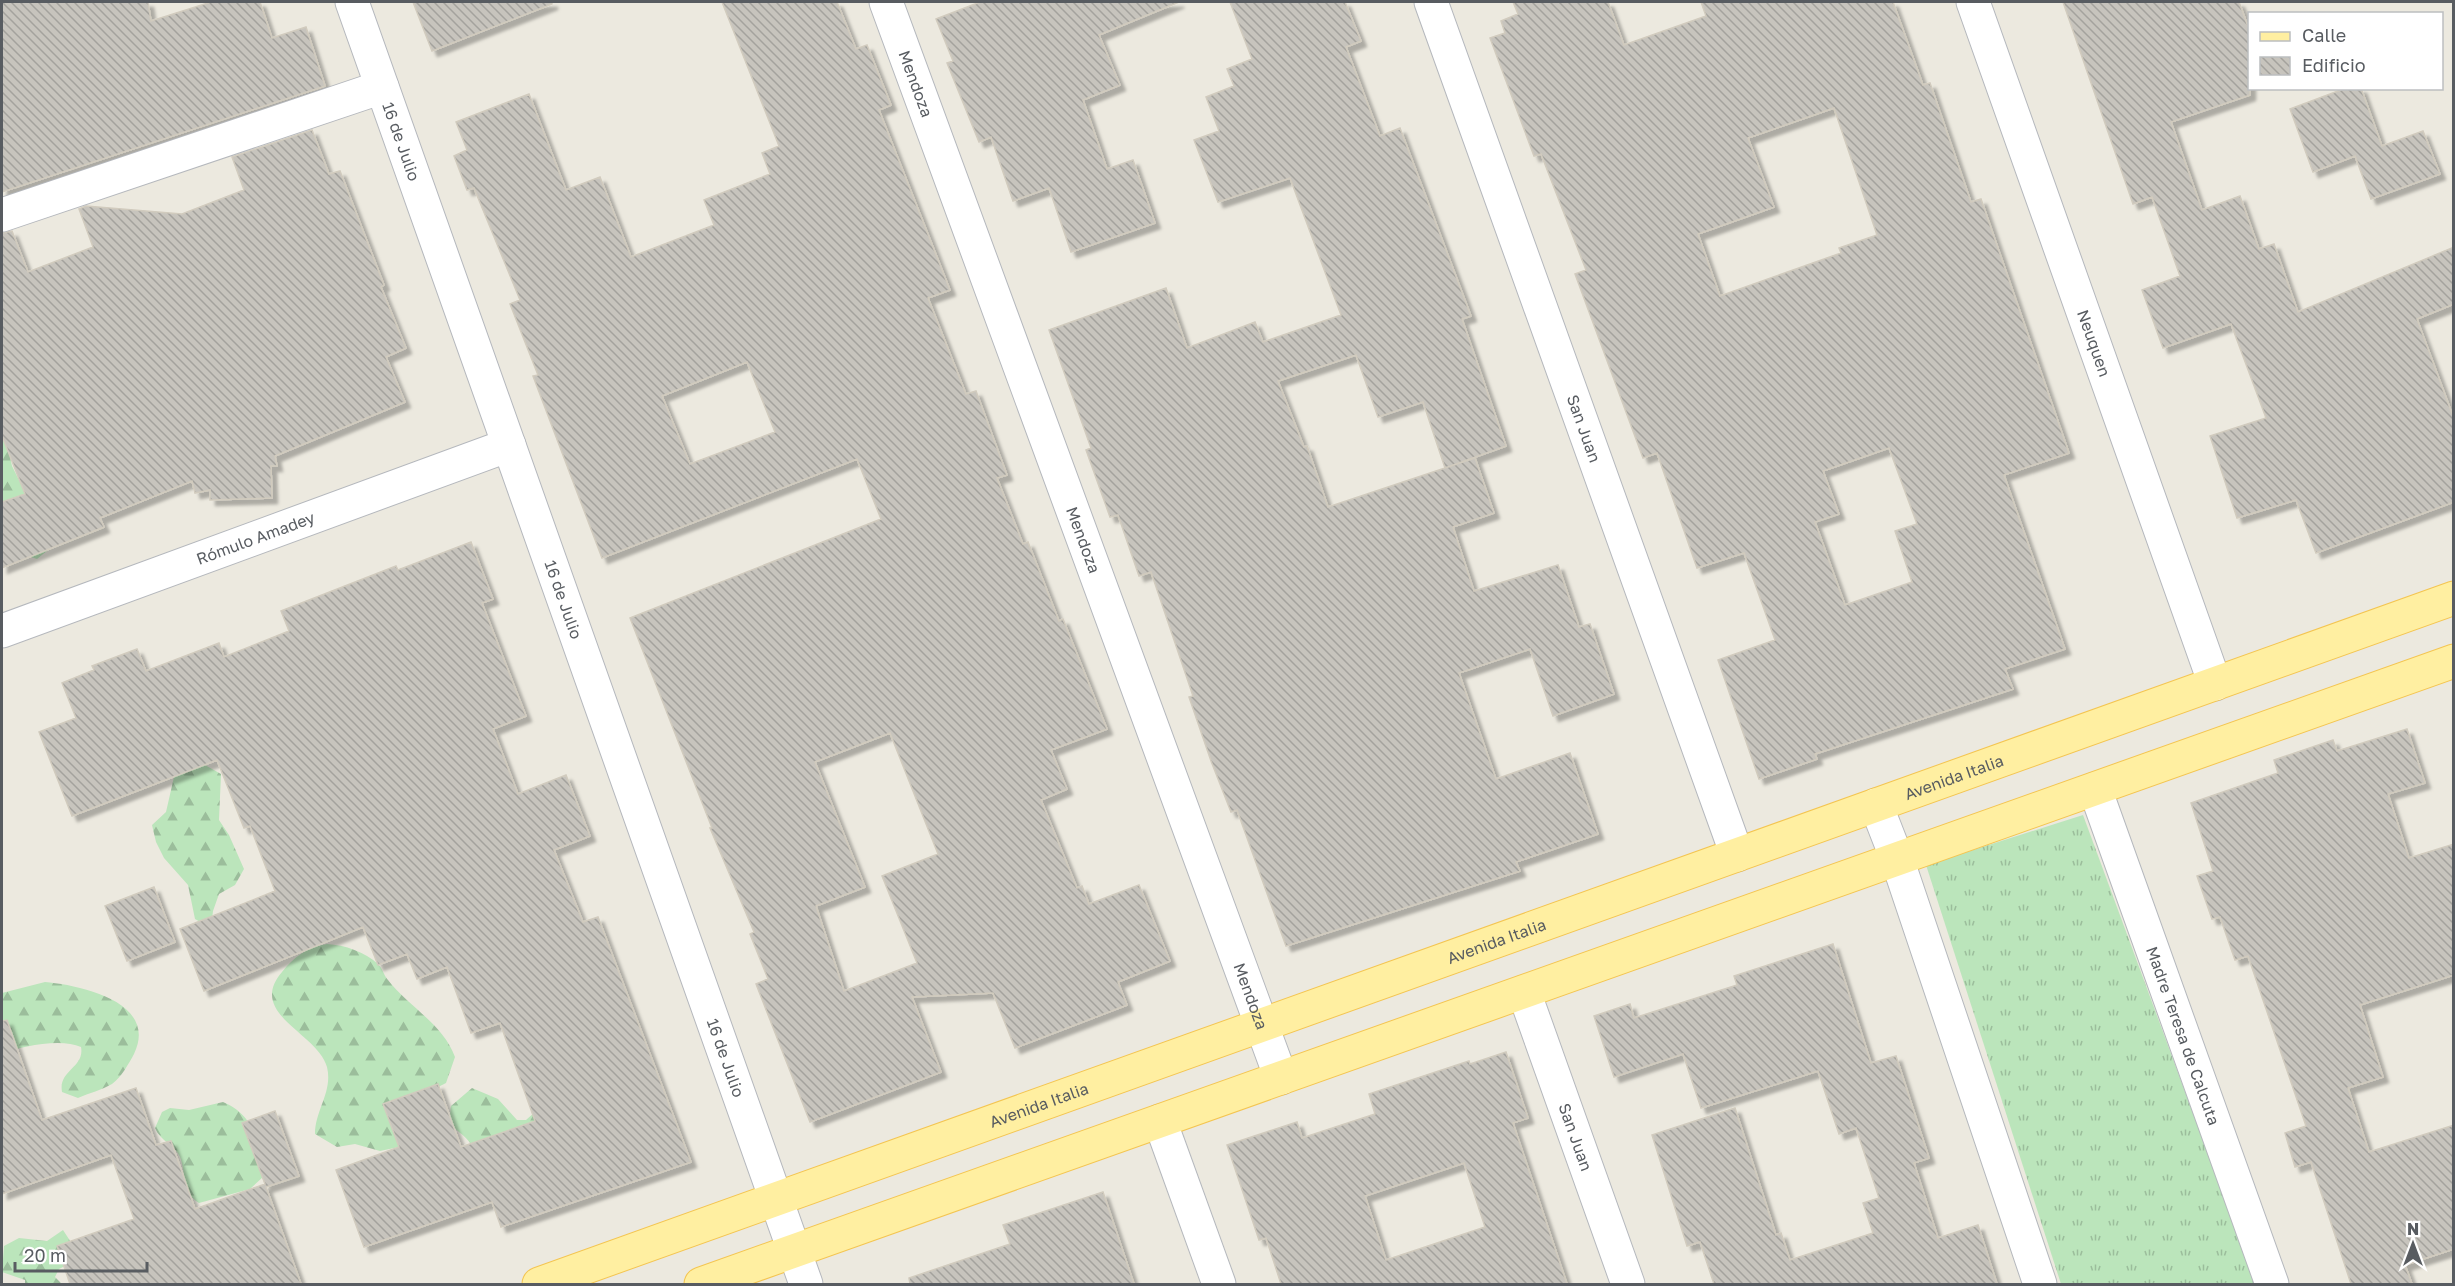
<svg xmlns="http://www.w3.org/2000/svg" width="2455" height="1286" font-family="'Golos Text',sans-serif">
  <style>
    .grass { fill: url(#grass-tufts) }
    .forest { fill: url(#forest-firs) }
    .building { fill: url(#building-back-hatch); stroke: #d1cbbe; stroke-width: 1.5; fill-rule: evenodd; filter: url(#shadow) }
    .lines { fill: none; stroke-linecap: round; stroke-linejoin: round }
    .minor-casing { stroke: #b5b8bd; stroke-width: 35 }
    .major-casing { stroke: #f4c551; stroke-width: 35 }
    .minor { stroke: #fff; stroke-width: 33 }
    .major { stroke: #ffefa1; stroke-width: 33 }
    .labels { text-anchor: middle; stroke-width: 4.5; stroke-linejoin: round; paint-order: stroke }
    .street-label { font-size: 16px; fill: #585c61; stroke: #fff }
  </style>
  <defs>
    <pattern id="grass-tufts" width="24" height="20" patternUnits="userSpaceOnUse" patternTransform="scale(1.5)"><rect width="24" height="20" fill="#bbe5bb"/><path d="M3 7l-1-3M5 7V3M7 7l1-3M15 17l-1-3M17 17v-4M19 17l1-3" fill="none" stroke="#9bbd9b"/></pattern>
    <pattern id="forest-firs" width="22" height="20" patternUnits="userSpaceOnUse" patternTransform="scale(1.5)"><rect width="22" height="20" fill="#bbe5bb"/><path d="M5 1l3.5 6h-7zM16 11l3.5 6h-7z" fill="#9bbd9b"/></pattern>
    <pattern id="building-back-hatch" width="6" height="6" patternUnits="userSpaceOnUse" patternTransform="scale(1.5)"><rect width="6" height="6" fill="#c7c4bd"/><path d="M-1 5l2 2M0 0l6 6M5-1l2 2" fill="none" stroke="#a4a29d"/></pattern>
    <filter id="shadow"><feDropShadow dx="5.5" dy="5.5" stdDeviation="1.5" flood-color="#0004"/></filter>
  </defs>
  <rect width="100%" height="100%" fill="#ece9df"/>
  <path class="grass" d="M 2083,815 L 2256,1284 L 2061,1284 L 1926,865 Z"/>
  <path class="forest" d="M 2,420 L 12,466 L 33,508 L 48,550 L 37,559 L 28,556 L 2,506 Z
    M 205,765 L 221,774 L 219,820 L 229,835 L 244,869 L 235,885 L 219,894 L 213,911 L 211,928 L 195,919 L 188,885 L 164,858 L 156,842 L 152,825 L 166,812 L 174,777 L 187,768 Z
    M 327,944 C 345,945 365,952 378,964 C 383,969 384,976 388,980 C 409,1007 443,1024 455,1057 L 446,1083 L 407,1103 L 399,1147 L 380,1151 L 355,1144 L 337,1147 L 315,1134 C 315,1110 333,1092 327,1067 C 318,1033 246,1014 282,972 C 294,957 307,947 327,944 Z
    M 45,982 C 80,985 159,1002 134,1054 C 129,1063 121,1078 112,1084 C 102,1090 89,1093 78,1098 L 62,1092 C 58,1070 85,1068 81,1047 C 61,1038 21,1046 2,1054 L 2,993 Z
    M 472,1088 L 498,1099 L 517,1120 L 526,1120 L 554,1095 L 539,1121 L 471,1144 C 459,1127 447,1132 451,1106 Z
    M 223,1102 C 258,1117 256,1144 263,1177 L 250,1189 L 199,1203 C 182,1193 186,1173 180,1157 C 175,1145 160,1141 155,1128 L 162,1112 L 170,1108 L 189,1110 Z
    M 63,1230 L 78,1253 L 75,1261 L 59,1269 L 55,1277 L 62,1284 L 25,1284 L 25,1280 L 2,1272 L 4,1246 L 19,1238 L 47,1241 Z"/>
  <path class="building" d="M 2,2 L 148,2 L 151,21 L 211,2 L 260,2 L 272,38 L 306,27 L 325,86 L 2,192 Z
    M 413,2 L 552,2 L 552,4 L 432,51 Z
    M 722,2 L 837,2 L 856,49 L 867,45 L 891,105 L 879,110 L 950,290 L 928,298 L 966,394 L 976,391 L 1007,475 L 997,478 L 1023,544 L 1028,542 L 1059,621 L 1063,619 L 1107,729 L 1051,750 L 1067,789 L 1041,800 L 1077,888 L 1082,886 L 1089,904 L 1139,885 L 1170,961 L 1118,982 L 1127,1005 L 1015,1048 L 993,993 L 912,997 L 941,1072 L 810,1122 L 756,984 L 768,979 L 750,934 L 754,932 L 710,828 L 712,828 L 630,618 L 881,519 L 857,459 L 602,558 L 533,376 L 538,375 L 510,304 L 520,300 L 474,188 L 467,190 L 454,156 L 467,150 L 456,122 L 529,94 L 566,190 L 600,177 L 631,257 L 714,225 L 704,200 L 770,174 L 762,153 L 779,146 ZM 747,362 L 775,432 L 690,464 L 662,396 ZM 890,733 L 938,854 L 882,876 L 917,963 L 844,991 L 816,906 L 865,887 L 815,762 Z
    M 980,2 L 1179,2 L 1099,35 L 1120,85 L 1083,100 L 1107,169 L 1133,160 L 1155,223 L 1071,252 L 1049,188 L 1013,201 L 991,137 L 979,142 L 947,63 L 953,61 L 936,19 Z
    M 1230,2 L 1345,2 L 1361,41 L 1346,47 L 1380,136 L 1400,128 L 1471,316 L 1462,319 L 1506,446 L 1445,468 L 1423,402 L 1378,417 L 1356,355 L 1278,381 L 1304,447 L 1307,446 L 1328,507 L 1475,458 L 1494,513 L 1453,527 L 1474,591 L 1558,565 L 1579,627 L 1590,624 L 1614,694 L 1553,716 L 1530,649 L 1459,673 L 1496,779 L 1570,753 L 1598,834 L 1516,862 L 1520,871 L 1286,946 L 1237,810 L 1231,812 L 1211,761 L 1189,697 L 1193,696 L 1151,572 L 1139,576 L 1118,515 L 1110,517 L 1086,450 L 1091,448 L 1049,330 L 1166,288 L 1187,348 L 1255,322 L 1263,342 L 1341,315 L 1290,178 L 1218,202 L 1194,140 L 1219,131 L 1206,97 L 1234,86 L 1227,69 L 1252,59 Z
    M 1513,2 L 1608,2 L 1624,45 L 1706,16 L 1701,2 L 1893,2 L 1923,85 L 1930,83 L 1971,202 L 1981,199 L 2069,453 L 2004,475 L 2065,649 L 2005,669 L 2013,689 L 1815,754 L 1817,759 L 1759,779 L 1718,660 L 1775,640 L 1744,553 L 1697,568 L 1657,453 L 1643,458 L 1575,274 L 1586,270 L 1541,154 L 1534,156 L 1490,38 L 1505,33 L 1501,21 L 1518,14 ZM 1834,108 L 1877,235 L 1839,248 L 1841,253 L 1720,296 L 1698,234 L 1774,207 L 1748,138 ZM 1889,448 L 1917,524 L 1895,531 L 1912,582 L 1845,605 L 1815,522 L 1839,514 L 1823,471 Z
    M 2063,2 L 2239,2 L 2250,32 L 2250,95 L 2171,122 L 2202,210 L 2240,196 L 2259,249 L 2274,244 L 2298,312 L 2454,247 L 2454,304 L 2417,319 L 2454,419 L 2454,502 L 2316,553 L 2296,500 L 2237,518 L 2210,436 L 2266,418 L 2231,324 L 2163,348 L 2142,290 L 2180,276 L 2152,197 L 2133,204 Z
    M 2346,88 L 2361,88 L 2382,146 L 2423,131 L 2440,174 L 2371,199 L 2355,156 L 2313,172 L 2290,109 Z
    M 312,130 L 329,174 L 340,171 L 384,285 L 381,287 L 406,348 L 386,357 L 405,402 L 275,456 L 277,466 L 271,466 L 272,498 L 210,500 L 210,490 L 195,493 L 192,481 L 100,518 L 104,527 L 2,568 L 2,502 L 25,494 L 2,436 L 2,233 L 12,231 L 28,272 L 93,247 L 79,209 L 86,206 L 182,214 L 244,190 L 232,157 Z
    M 471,542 L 493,599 L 482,603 L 526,716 L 493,729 L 518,794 L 566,775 L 590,836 L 554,850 L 583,922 L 598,917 L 691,1162 L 501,1227 L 492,1202 L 364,1247 L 336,1170 L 399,1147 L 383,1104 L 438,1084 L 461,1147 L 535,1121 L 500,1023 L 471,1033 L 447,967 L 417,979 L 407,954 L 378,965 L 363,927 L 204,991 L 180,929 L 275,891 L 250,826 L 244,828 L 217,760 L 72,816 L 39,732 L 76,718 L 62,683 L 94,670 L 92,666 L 137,649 L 146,671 L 219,643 L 224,657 L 289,631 L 281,611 L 396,566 L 398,570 Z
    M 2407,729 L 2425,783 L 2388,794 L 2409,858 L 2454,844 L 2454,975 L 2360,1005 L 2383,1077 L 2348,1088 L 2369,1152 L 2454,1125 L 2454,1249 L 2405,1265 L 2412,1284 L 2351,1284 L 2311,1162 L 2295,1167 L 2285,1133 L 2306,1126 L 2248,956 L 2235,960 L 2220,917 L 2212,919 L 2197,876 L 2213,871 L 2191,803 L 2278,773 L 2274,760 L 2333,740 L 2337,751 Z
    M 154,887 L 175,942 L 127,961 L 105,906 Z
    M 1833,944 L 1871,1063 L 1896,1056 L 1929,1158 L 1914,1163 L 1938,1238 L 1978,1225 L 1997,1284 L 1714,1284 L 1700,1242 L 1687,1246 L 1652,1135 L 1735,1108 L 1776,1235 L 1781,1233 L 1790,1260 L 1873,1233 L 1863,1203 L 1879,1198 L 1856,1128 L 1839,1134 L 1818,1071 L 1701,1108 L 1683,1054 L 1614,1077 L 1594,1016 L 1630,1004 L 1634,1018 L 1737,985 L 1734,976 Z
    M 7,1020 L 42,1120 L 136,1088 L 156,1145 L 171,1141 L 195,1209 L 265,1184 L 242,1123 L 275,1111 L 299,1176 L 266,1187 L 301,1284 L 70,1284 L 57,1246 L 134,1219 L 111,1155 L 2,1194 L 2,1021 Z
    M 1506,1052 L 1528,1118 L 1513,1123 L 1567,1284 L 1281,1284 L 1266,1238 L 1259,1240 L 1227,1145 L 1297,1122 L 1302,1138 L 1375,1114 L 1369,1094 L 1469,1061 L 1470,1064 ZM 1464,1163 L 1485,1227 L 1386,1260 L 1365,1196 Z
    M 1103,1192 L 1134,1284 L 910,1284 L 909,1278 L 1010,1244 L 1003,1225 Z"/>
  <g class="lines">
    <g class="minor-casing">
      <g id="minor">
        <path id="s1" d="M 352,2 L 806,1284"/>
        <path id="s2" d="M 886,2 L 1281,1078"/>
        <path id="s3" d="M 1431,2 L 1737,855"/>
        <path id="s4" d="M 1973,2 L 2215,684"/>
        <path d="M 2,215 L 382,87"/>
        <path id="s5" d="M 2,631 L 509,445"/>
        <path id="s6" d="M 2095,789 L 2272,1284"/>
        <path d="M 1876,805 L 1897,859 L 2040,1284"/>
        <path id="s7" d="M 1524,992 L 1628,1284"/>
        <path d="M 1160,1121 L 1219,1284"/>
      </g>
    </g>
    <g class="major-casing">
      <g id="major">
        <path id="s8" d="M 539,1284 L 2454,598"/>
        <path d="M 701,1284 L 2454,661"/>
      </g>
    </g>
    <use href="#minor" class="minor"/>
    <use href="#major" class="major"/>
  </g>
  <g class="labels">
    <g class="street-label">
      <text dy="6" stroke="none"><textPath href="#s2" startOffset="87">Mendoza</textPath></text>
      <text dy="6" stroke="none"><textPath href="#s1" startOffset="148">16 de Julio</textPath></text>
      <text dy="6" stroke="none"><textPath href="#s4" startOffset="362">Neuquen</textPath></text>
      <text dy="6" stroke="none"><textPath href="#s3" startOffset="453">San Juan</textPath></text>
      <text dy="6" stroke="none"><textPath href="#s5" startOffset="270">Rómulo Amadey</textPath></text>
      <text dy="6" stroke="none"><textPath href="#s2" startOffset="573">Mendoza</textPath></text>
      <text dy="6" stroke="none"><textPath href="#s1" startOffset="634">16 de Julio</textPath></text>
      <text dy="6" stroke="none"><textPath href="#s8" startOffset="1503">Avenida Italia</textPath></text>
      <text dy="6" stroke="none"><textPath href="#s8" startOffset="1017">Avenida Italia</textPath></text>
      <text dy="6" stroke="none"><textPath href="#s2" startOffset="1059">Mendoza</textPath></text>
      <text dy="6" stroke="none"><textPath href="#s6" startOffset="262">Madre Teresa de Calcuta</textPath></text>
      <text dy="6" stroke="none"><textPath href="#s1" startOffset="1120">16 de Julio</textPath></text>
      <text dy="6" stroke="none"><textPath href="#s8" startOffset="531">Avenida Italia</textPath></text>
      <text dy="6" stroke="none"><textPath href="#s7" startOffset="154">San Juan</textPath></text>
    </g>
  </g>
  <rect width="2455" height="1286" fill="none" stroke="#585c61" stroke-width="6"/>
  <rect x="2248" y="12" width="195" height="78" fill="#ffffff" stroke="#bcbec0" stroke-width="1.5"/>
  <rect x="2260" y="32" width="30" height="9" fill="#ffefa1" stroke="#bcbec0" stroke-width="1.5"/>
  <text x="2302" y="42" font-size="18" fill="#585c61">Calle</text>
  <rect x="2260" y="57" width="30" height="18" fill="url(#building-back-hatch)" stroke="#bcbec0" stroke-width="1.5"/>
  <text x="2302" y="72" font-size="18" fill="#585c61">Edificio</text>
  <g transform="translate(2413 1244)" stroke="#ffffff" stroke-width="4.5" paint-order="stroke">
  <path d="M0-4.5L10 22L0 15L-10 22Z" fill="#585c61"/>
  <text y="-9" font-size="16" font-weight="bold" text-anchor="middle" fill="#585c61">N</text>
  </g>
  <path d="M15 1262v9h132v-9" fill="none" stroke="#585c61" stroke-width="3"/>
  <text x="24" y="1262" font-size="18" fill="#585c61" stroke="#ffffff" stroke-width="4.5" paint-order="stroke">20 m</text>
</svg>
